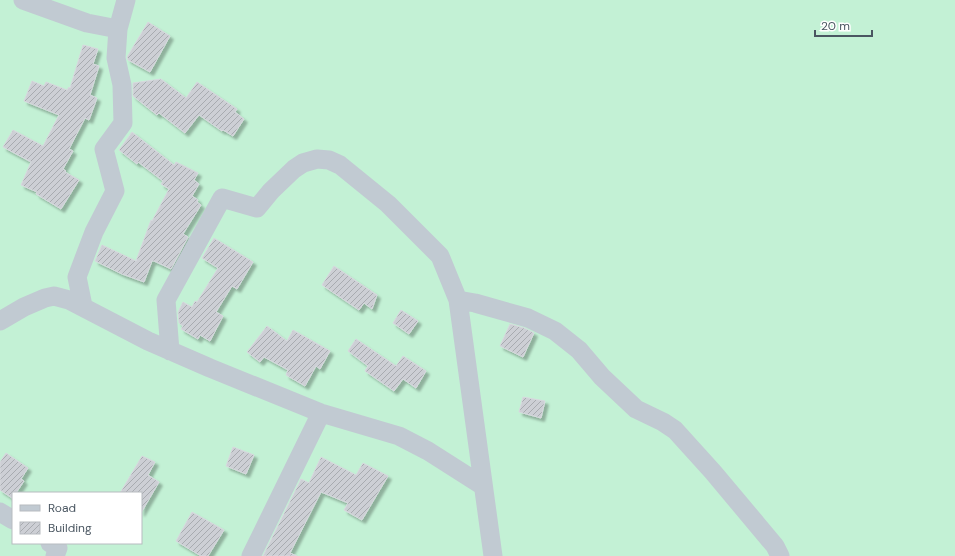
<svg xmlns="http://www.w3.org/2000/svg" width="955" height="556" font-family="'DM Sans',sans-serif">
  <style>
    .grass { fill: #c3f1d5; fill-rule: evenodd }
    .building { fill: url(#building-hatch); stroke: #d7d9de; filter: url(#shadow) }
    .lines { fill: none; stroke-linecap: round; stroke-linejoin: round }
    .street { stroke: #c1cad2; stroke-width: 19 }
  </style>
  <defs>
    <pattern id="building-hatch" width="6" height="6" patternUnits="userSpaceOnUse"><rect width="6" height="6" fill="#cdcfd5"/><path d="M-1 1l2-2M0 6l6-6M5 7l2-2" fill="none" stroke="#a8abb0"/></pattern>
    <filter id="shadow"><feDropShadow dx="3.5" dy="3.5" stdDeviation="1" flood-color="#0004"/></filter>
  </defs>
  <rect width="100%" height="100%" fill="#f5f3f3"/>
  <path class="grass" d="M 0,0 L 955,0 L 955,556 L 0,556 ZM 13,493 L 141,493 L 141,543 L 13,543 Z"/>
  <path class="building" d="M 148,22 L 170,36 L 150,72 L 128,60 L 127,57 Z
    M 83,45 L 98,49 L 93,64 L 99,66 L 90,95 L 97,98 L 89,120 L 85,118 L 69,149 L 73,151 L 63,169 L 66,171 L 65,172 L 79,180 L 61,209 L 36,194 L 37,192 L 21,185 L 31,162 L 3,147 L 13,130 L 43,146 L 59,115 L 24,101 L 32,81 L 44,86 L 46,82 L 67,90 L 69,87 L 70,88 Z
    M 161,79 L 186,98 L 197,82 L 237,109 L 235,112 L 244,119 L 233,136 L 223,130 L 222,131 L 199,115 L 185,133 L 159,113 L 157,115 L 133,96 L 133,83 Z
    M 132,132 L 174,165 L 176,162 L 198,173 L 194,180 L 199,184 L 192,196 L 198,200 L 197,202 L 201,205 L 183,234 L 188,237 L 171,269 L 154,261 L 152,261 L 144,282 L 122,274 L 95,261 L 102,245 L 136,261 L 151,220 L 152,221 L 169,189 L 161,184 L 163,181 L 138,162 L 137,164 L 119,150 Z
    M 214,238 L 253,262 L 237,289 L 232,286 L 216,312 L 223,316 L 210,341 L 200,335 L 198,339 L 181,329 L 183,326 L 179,323 L 178,312 L 183,302 L 192,307 L 195,301 L 197,302 L 218,268 L 202,258 Z
    M 334,266 L 377,295 L 372,309 L 364,303 L 359,310 L 322,285 Z
    M 401,310 L 418,321 L 409,334 L 393,323 Z
    M 510,324 L 524,328 L 534,333 L 523,357 L 500,346 Z
    M 267,326 L 287,341 L 293,330 L 330,351 L 320,369 L 316,366 L 305,386 L 286,375 L 288,370 L 264,357 L 260,362 L 247,352 Z
    M 356,339 L 396,366 L 403,356 L 426,371 L 416,388 L 403,379 L 394,391 L 365,371 L 368,366 L 348,351 Z
    M 523,397 L 545,401 L 541,418 L 519,412 Z
    M 233,447 L 254,455 L 246,474 L 226,466 Z
    M 6,453 L 28,468 L 21,479 L 24,481 L 16,493 L 13,493 L 12,498 L 0,490 L 0,462 Z
    M 142,456 L 155,462 L 148,475 L 159,482 L 141,513 L 141,493 L 120,493 Z
    M 321,457 L 356,475 L 363,463 L 388,476 L 362,520 L 344,510 L 348,503 L 321,492 L 290,553 L 297,556 L 263,556 L 301,479 L 309,483 Z
    M 192,512 L 224,530 L 208,556 L 201,556 L 176,541 Z"/>
  <g class="lines">
    <path class="street" d="M 23,0 L 87,23 L 118,29
      M 458,300 L 475,303 L 528,318 L 555,331 L 579,350 L 602,377 L 636,409 L 663,422 L 675,430 L 713,472 L 775,546 L 780,556
      M 83,306 L 77,277 L 94,232 L 115,191 L 104,149 L 123,123 L 122,85 L 116,58 L 118,29 L 126,0
      M 0,321 L 24,307 L 45,298 L 54,296 L 69,300 L 148,341 L 210,368 L 321,413 L 399,436 L 428,451 L 483,486
      M 170,351 L 166,300 L 222,198 L 257,208 L 271,191 L 294,169 L 303,163 L 317,159 L 329,160 L 340,165 L 388,204 L 440,256 L 458,300 L 493,556
      M 0,512 L 13,520
      M 50,543 L 58,548 L 55,556
      M 251,556 L 321,413"/>
  </g>
  <rect x="12" y="492" width="130" height="52" fill="#ffffff" stroke="#b7bbc0"/>
  <rect x="20" y="505" width="20" height="6" fill="#c1cad2" stroke="#b7bbc0"/>
  <text x="48" y="512" font-size="12" fill="#4a5661">Road</text>
  <rect x="20" y="522" width="20" height="12" fill="url(#building-hatch)" stroke="#b7bbc0"/>
  <text x="48" y="532" font-size="12" fill="#4a5661">Building</text>
  <path d="M815 30v6h57v-6" fill="none" stroke="#4a5661" stroke-width="2"/>
  <text x="821" y="30" font-size="12" fill="#4a5661" stroke="#ffffff" stroke-width="3" paint-order="stroke">20 m</text>
</svg>
